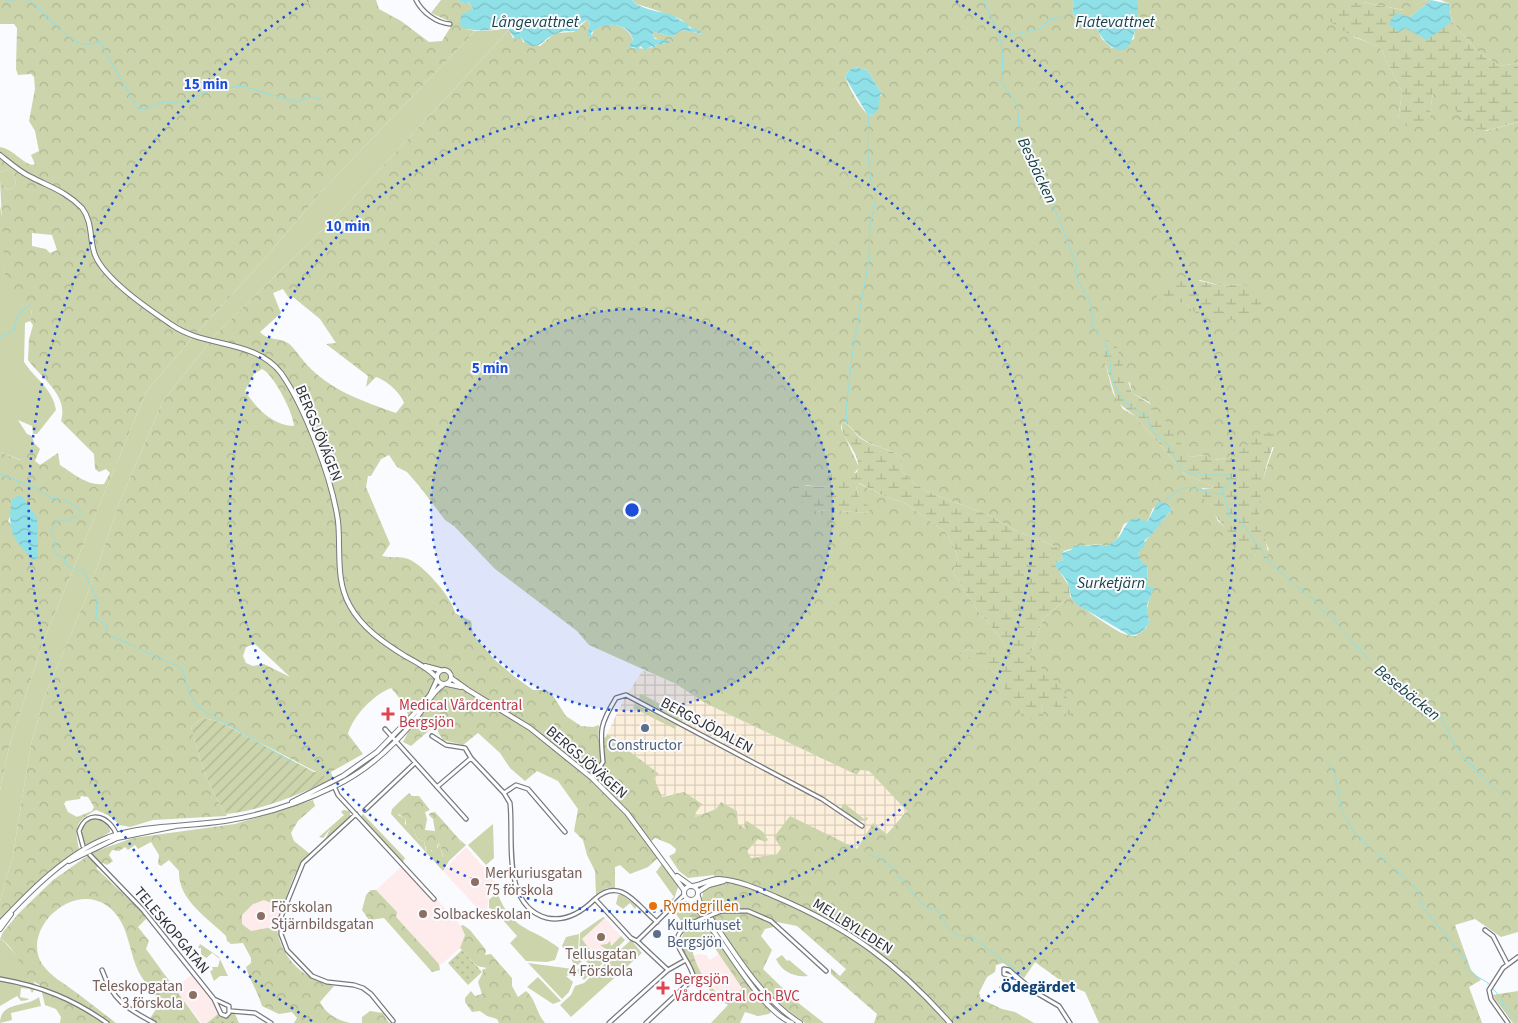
<svg xmlns="http://www.w3.org/2000/svg" width="1518" height="1023" font-family="'Source Sans 3',sans-serif">
  <style>
    .industrial { fill: url(#industrial-grid) }
    .education { fill: #fdeceb }
    .grass { fill: #cbd4aa }
    .forest { fill: url(#forest-crowns); fill-rule: evenodd }
    .wetland { fill: url(#wetland-marsh) }
    .park { fill: url(#park-dots) }
    .garden { fill: url(#garden-furrows) }
    .water { fill: url(#water-waves) }
    .lines { fill: none; stroke-linecap: round; stroke-linejoin: round }
    .stream { stroke: #90e0e8; stroke-width: 1 }
    .street-casing { stroke: #77797d; stroke-width: 5.5 }
    .secondary-casing { stroke: #77797d; stroke-width: 6 }
    .street { stroke: #fff; stroke-width: 3 }
    .secondary { stroke: #fff; stroke-width: 4 }
    .street-bridge-casing { stroke: #77797d; stroke-width: 5.5; stroke-linecap: butt }
    .street-bridge { stroke: #fff; stroke-width: 3 }
    .ring { fill: none; stroke: #1d4ed8; stroke-width: 2.5; stroke-dasharray: 2.5 5 }
    .health-dot { fill: #e0444e; stroke: #f9fbff; stroke-width: 2 }
    .service-dot { fill: #5c6f8a; stroke: #f9fbff; stroke-width: 2 }
    .education-dot { fill: #8d6e63; stroke: #f9fbff; stroke-width: 2 }
    .food-dot { fill: #e8710a; stroke: #f9fbff; stroke-width: 2 }
    .labels { text-anchor: middle; stroke-width: 4; stroke-linejoin: round; paint-order: stroke }
    .street-label { font-size: 15px; fill: #2f3032; stroke: #f9fbff }
    .health-label { font-size: 15px; fill: #be3a42; stroke: #f9fbff; text-anchor: start }
    .service-label { font-size: 15px; fill: #4e5e75; stroke: #f9fbff }
    .education-label { font-size: 15px; fill: #785e54; stroke: #f9fbff; text-anchor: start }
    .food-label { font-size: 15px; fill: #c56008; stroke: #f9fbff; text-anchor: start }
    .water-label { font-size: 16px; font-style: italic; fill: #1b4245; stroke: #f9fbff }
    .neighbourhood-label { font-size: 16px; font-weight: bold; fill: #124375; stroke: #f9fbff }
    .centre { fill: #1d4ed8; stroke: #f9fbff; stroke-width: 2.5 }
    .ring-label { font-size: 15px; text-anchor: middle; font-weight: bold; fill: #1d4ed8; stroke: #f9fbff; stroke-width: 4; stroke-linejoin: round; paint-order: stroke }
  </style>
  <defs>
    <pattern id="industrial-grid" width="8" height="8" patternUnits="userSpaceOnUse" patternTransform="scale(1.25)"><rect width="8" height="8" fill="#fcefdb"/><path d="M0 4h8M4 0v8" fill="none" stroke="#d8cdbc"/></pattern>
    <pattern id="forest-crowns" width="20" height="18" patternUnits="userSpaceOnUse" patternTransform="scale(1.25)"><rect width="20" height="18" fill="#cbd4aa"/><path d="M2 6a3 3 0 1 1 6 0M12 15a3 3 0 1 1 6 0" fill="none" stroke="#afb693"/></pattern>
    <pattern id="wetland-marsh" width="20" height="14" patternUnits="userSpaceOnUse" patternTransform="scale(1.25)"><rect width="20" height="14" fill="#cbd4aa"/><path d="M1 5h8M5 5V1M11 12h8M15 12V8" fill="none" stroke="#afb693"/></pattern>
    <pattern id="park-dots" width="8" height="8" patternUnits="userSpaceOnUse" patternTransform="scale(1.25)"><rect width="8" height="8" fill="#cbd4aa"/><path d="M2 2h.1M6 6h.1" fill="none" stroke="#afb693" stroke-width="1.8" stroke-linecap="round"/></pattern>
    <pattern id="garden-furrows" width="10" height="10" patternUnits="userSpaceOnUse" patternTransform="scale(1.25)"><rect width="10" height="10" fill="#cbd4aa"/><path d="M-1 1l2-2M0 10L10 0M9 11l2-2" fill="none" stroke="#afb693"/></pattern>
    <pattern id="water-waves" width="16" height="10" patternUnits="userSpaceOnUse" patternTransform="scale(1.25)"><rect width="16" height="10" fill="#90e0e8"/><path d="M0 5q4-4 8 0t8 0" fill="none" stroke="#7cc0c7"/></pattern>
  </defs>
  <rect width="100%" height="100%" fill="#f9fbff"/>
  <path class="industrial" d="M 643,670 L 676,684 L 705,703 L 857,775 L 860,770 L 869,771 L 907,811 L 887,834 L 873,823 L 857,850 L 781,848 L 777,854 L 751,858 L 746,851 L 758,839 L 747,827 L 746,829 L 738,824 L 737,811 L 721,802 L 716,809 L 695,817 L 696,812 L 676,795 L 669,794 L 662,797 L 654,784 L 654,778 L 658,774 L 607,734 L 624,699 Z"/>
  <path class="education" d="M 466,847 L 494,879 L 496,890 L 489,897 L 487,911 L 483,914 L 443,871 Z
    M 402,866 L 433,902 L 437,899 L 461,926 L 465,935 L 460,948 L 443,963 L 439,964 L 396,917 L 397,912 L 376,890 Z
    M 264,900 L 282,908 L 277,929 L 267,928 L 251,931 L 242,924 L 242,915 L 253,904 Z
    M 605,918 L 621,936 L 596,958 L 582,939 Z
    M 699,954 L 706,955 L 710,960 L 719,954 L 742,988 L 734,1000 L 731,1002 L 724,1000 L 712,990 L 694,962 L 694,956 Z
    M 191,975 L 216,1007 L 218,1014 L 207,1023 L 202,1023 L 175,989 Z"/>
  <path class="grass" d="M 506,26 L 509,30 L 340,212 L 215,335 L 163,401 L 120,501 L 88,593 L 44,698 L 31,744 L 13,855 L 0,901 L 0,790 L 9,747 L 43,642 L 146,392 L 191,339 L 260,264 L 322,191 L 475,31 L 498,30 Z
    M 12,168 L 16,182 L 13,188 L 8,190 L 0,181 L 0,172 Z
    M 0,206 L 4,227 L 5,279 L 25,310 L 32,309 L 30,321 L 25,323 L 24,362 C 35,379 53,389 56,410 L 37,434 L 33,434 L 32,426 L 18,420 L 27,434 L 32,436 L 34,443 L 21,460 L 0,452 Z
    M 640,694 L 642,694 L 687,719 L 681,721 L 639,699 Z
    M 635,704 L 676,725 L 675,729 L 633,708 Z
    M 398,803 L 398,815 L 405,818 L 405,824 L 414,829 L 417,839 L 424,841 L 426,851 L 430,849 L 435,855 L 439,843 L 443,857 L 461,843 L 459,839 L 466,845 L 449,861 L 443,871 L 391,814 L 392,809 Z
    M 843,804 L 845,804 L 864,819 L 867,817 L 868,819 L 865,821 L 857,820 L 841,809 Z
    M 343,810 L 350,811 L 350,817 L 324,842 L 330,829 L 323,838 L 319,837 L 344,815 L 341,812 Z
    M 363,814 L 405,858 L 403,862 L 361,817 Z
    M 93,819 L 103,819 L 109,825 L 110,832 L 86,846 C 79,835 81,824 93,819 Z
    M 493,824 L 494,858 L 486,865 L 468,845 Z
    M 662,864 L 679,884 L 674,899 L 655,916 L 674,897 L 656,872 Z
    M 497,892 C 512,932 531,926 559,948 L 555,960 L 547,962 L 526,961 L 510,943 L 517,936 L 494,910 L 489,908 L 489,900 Z
    M 621,894 L 637,906 L 635,909 L 630,903 L 623,909 L 616,904 L 618,895 Z
    M 603,917 L 605,918 L 582,939 L 596,958 L 606,949 L 600,945 L 607,944 L 610,941 L 611,946 L 621,936 L 625,940 L 613,952 L 601,960 L 603,963 L 584,980 L 582,978 L 587,973 L 582,977 L 576,971 L 584,964 L 590,970 L 592,968 L 579,953 L 580,933 Z
    M 579,934 L 578,953 L 583,960 L 578,965 L 574,964 L 562,946 L 566,937 Z
    M 0,939 C 8,942 29,973 34,982 C 36,986 34,991 32,993 L 30,989 L 21,988 L 20,997 L 29,999 L 28,1000 L 21,1001 L 17,996 L 0,1006 Z
    M 631,940 L 642,953 L 571,1017 L 560,1005 L 571,995 L 575,986 L 584,983 Z
    M 200,944 L 219,957 L 228,976 L 220,976 L 214,981 L 210,971 L 213,970 L 212,967 L 218,967 L 220,959 L 212,953 L 206,958 L 201,954 L 201,948 L 198,948 Z
    M 782,955 L 787,961 L 789,960 L 808,976 C 795,978 781,971 776,959 Z
    M 528,963 L 573,969 L 573,974 L 566,976 L 573,982 L 569,992 L 562,999 Z
    M 538,977 L 561,1001 L 553,1004 L 527,987 Z
    M 39,997 L 41,1006 L 11,1013 L 12,1020 L 0,1023 C 0,1001 28,1007 39,997 Z"/>
  <path class="forest" d="M 0,0 L 376,0 L 379,9 L 401,21 L 429,42 L 442,41 L 453,23 L 431,13 L 441,0 L 457,0 L 466,4 L 469,2 L 473,9 L 468,13 L 467,29 L 475,31 L 322,191 L 260,264 L 191,339 L 146,392 L 43,642 L 9,747 L 0,790 L 0,452 L 20,460 L 34,443 L 40,449 L 35,461 L 40,465 L 58,453 L 60,465 C 74,474 87,486 104,484 L 110,473 L 106,469 L 99,472 L 95,469 L 94,454 L 61,421 C 69,395 41,378 28,360 L 29,339 L 33,325 L 30,321 L 32,310 L 25,311 C 19,299 9,291 5,279 L 0,181 L 8,190 L 13,188 L 16,182 L 12,168 L 0,172 L 0,147 C 13,149 21,162 32,165 L 35,164 L 31,155 L 39,151 L 35,131 L 29,121 L 35,89 L 34,77 L 31,74 L 18,75 L 16,69 L 17,28 L 14,24 L 0,24 ZM 32,233 L 52,235 L 57,250 L 50,253 L 46,249 L 32,246 ZM 21,495 L 38,558 L 8,521 Z
    M 632,0 L 1072,0 L 1074,5 L 1072,11 L 1080,24 L 1097,29 L 1102,39 L 1112,48 L 1134,39 L 1137,0 L 1427,0 L 1404,10 L 1363,2 L 1354,37 L 1380,47 L 1402,92 L 1398,120 L 1429,119 L 1433,92 L 1442,92 L 1486,131 L 1518,122 L 1518,932 L 1501,937 L 1475,919 L 1455,925 L 1471,970 L 1481,980 L 1469,987 L 1482,1023 L 1099,1023 L 1085,992 L 1064,983 L 1035,962 L 1024,978 L 1003,963 L 996,965 L 995,972 L 987,977 L 979,993 L 981,999 L 1002,1009 L 1015,1012 L 1034,1023 L 874,1023 L 877,1014 L 831,974 L 831,968 L 840,976 L 846,969 L 797,926 L 777,922 L 773,927 L 765,929 L 761,936 L 772,950 L 763,969 L 797,1002 L 824,1023 L 805,1023 L 778,1003 L 769,1014 L 758,1016 L 745,1012 L 740,1023 L 711,1023 L 728,1005 C 710,993 665,951 687,929 L 676,914 L 685,904 L 691,907 L 702,899 L 703,892 L 715,883 L 714,875 L 688,878 L 679,871 L 669,856 L 675,853 L 676,849 L 670,844 L 655,838 L 649,843 L 659,857 L 648,867 L 630,874 L 620,865 L 615,867 L 615,888 L 607,888 L 596,894 L 595,871 L 587,855 L 583,840 L 574,831 L 578,809 L 558,781 L 537,771 L 525,781 L 510,768 L 500,753 L 478,733 L 463,745 L 443,740 L 436,729 L 432,728 L 411,746 L 403,742 L 413,723 C 406,711 400,697 391,688 C 373,695 353,716 348,734 L 363,754 L 331,772 L 333,779 L 326,782 L 324,776 L 218,721 L 202,718 L 191,727 C 200,759 207,788 227,814 L 226,816 L 153,820 L 130,827 L 120,825 L 108,815 L 96,810 C 76,821 74,826 79,849 L 48,873 L 0,920 L 0,901 L 13,855 L 31,744 L 44,698 L 88,593 L 120,501 L 163,401 L 215,335 L 340,212 L 509,30 L 513,38 L 520,37 L 523,42 L 540,46 L 555,33 L 574,32 L 587,20 L 590,23 L 588,31 L 591,37 L 594,30 C 606,20 629,24 633,41 L 627,49 C 636,46 642,50 649,48 C 656,46 658,43 666,44 L 652,36 L 655,32 L 672,37 L 682,30 L 703,34 C 694,30 689,27 683,21 C 682,19 650,8 646,7 C 640,5 637,5 632,0 ZM 855,67 L 867,70 L 882,94 C 875,99 880,109 873,115 L 867,114 C 858,105 850,89 845,77 L 849,70 ZM 1200,280 L 1222,286 L 1242,284 L 1194,312 L 1186,303 L 1172,300 ZM 283,289 L 289,298 L 293,297 L 320,319 L 336,343 L 326,344 L 368,376 L 366,387 L 376,377 C 386,380 401,393 404,403 L 396,413 C 365,402 335,392 311,369 C 302,361 297,350 288,343 C 278,337 268,341 260,332 L 281,313 L 273,293 ZM 1105,362 L 1130,383 L 1132,393 L 1149,402 L 1190,457 L 1204,455 L 1214,460 L 1234,457 L 1274,447 C 1266,468 1256,496 1259,520 C 1260,530 1265,540 1269,550 L 1256,556 L 1218,521 L 1202,488 L 1212,489 L 1213,486 L 1186,475 L 1135,416 L 1123,409 L 1113,393 ZM 262,369 C 274,375 293,412 294,426 C 272,425 257,409 245,391 L 254,374 ZM 842,422 C 851,424 853,432 860,437 C 873,448 891,448 903,458 L 901,469 C 917,494 955,501 981,512 C 993,516 1003,524 1015,530 C 1032,538 1046,541 1064,551 C 1078,547 1093,542 1108,546 L 1117,539 L 1124,524 L 1134,519 L 1147,522 L 1153,508 L 1167,503 L 1172,509 C 1161,524 1147,536 1138,553 L 1142,564 L 1147,565 L 1148,586 L 1153,588 C 1152,594 1149,599 1148,604 C 1144,619 1158,623 1135,636 C 1131,635 1126,635 1122,633 C 1114,630 1073,602 1070,596 L 1043,619 L 1029,658 L 1059,688 L 1071,716 L 1047,701 L 1041,706 L 1044,716 L 1042,724 L 1034,720 L 1005,689 L 997,674 L 960,653 L 966,649 L 1012,659 L 1001,639 L 975,607 L 953,572 L 958,557 L 946,532 L 905,503 L 884,496 L 858,483 L 856,486 L 858,495 L 870,509 L 866,513 L 826,510 L 817,512 L 805,485 L 826,487 L 831,484 L 832,478 L 853,475 L 859,467 L 841,428 ZM 389,455 L 397,467 L 407,472 L 420,487 L 445,520 L 454,526 L 495,569 L 577,631 L 589,645 L 676,684 L 705,703 L 857,775 L 860,770 L 869,771 L 907,811 L 887,834 L 873,823 L 857,849 L 790,816 L 774,837 L 781,848 L 777,854 L 751,858 L 747,851 L 758,839 L 765,842 L 768,840 L 763,832 L 747,821 L 744,823 L 746,829 L 738,824 L 737,811 L 721,802 L 716,809 L 695,817 L 696,812 L 702,804 L 684,792 L 662,797 L 654,778 L 659,774 L 607,734 L 606,737 L 598,739 L 599,725 L 593,727 L 581,726 L 566,716 L 552,694 L 546,690 L 533,690 L 515,677 L 495,660 L 473,634 L 471,621 L 455,613 C 453,599 423,564 408,559 C 401,556 390,558 382,556 L 390,544 L 366,487 L 368,476 L 371,476 L 381,459 ZM 255,644 L 290,677 L 264,664 L 253,666 L 246,663 L 243,656 L 246,647 ZM 81,796 L 88,797 L 94,807 L 92,811 L 77,817 L 68,812 L 64,804 L 66,801 L 80,799 ZM 694,937 L 703,940 L 708,938 L 742,988 L 731,1002 C 712,996 685,956 694,937 Z
    M 1441,0 L 1518,0 L 1518,63 L 1500,66 L 1478,52 L 1452,22 L 1449,3 Z
    M 409,793 L 412,796 L 419,796 L 430,810 L 425,812 L 427,819 L 425,830 L 435,831 L 433,819 L 429,815 L 430,813 L 435,812 L 459,839 L 461,844 L 450,858 L 444,859 L 439,843 L 437,846 L 438,852 L 433,859 L 432,850 L 427,852 L 424,841 L 417,839 L 414,829 L 407,828 L 405,818 L 398,814 L 398,803 Z
    M 313,800 L 315,806 L 298,821 L 291,833 L 294,841 L 310,854 L 294,876 L 282,908 L 264,900 L 253,904 L 242,915 L 242,924 L 251,931 L 267,928 L 277,929 C 282,960 304,979 334,986 L 320,1002 C 326,1014 337,1020 350,1023 L 294,1023 L 297,1018 L 292,1012 L 279,1014 L 262,1006 C 258,992 250,981 246,967 L 251,963 L 251,958 L 243,943 L 231,944 L 227,941 L 226,936 C 207,917 178,900 179,871 L 169,860 L 161,866 L 158,864 L 159,855 L 151,842 L 138,849 L 135,845 L 128,850 L 125,847 L 119,851 L 112,850 L 109,855 L 113,861 L 107,865 L 103,863 L 96,868 L 143,913 L 146,919 L 138,927 L 149,941 L 146,949 L 200,1023 L 147,1023 L 160,1003 C 155,992 147,986 141,976 C 127,952 131,922 106,905 C 71,882 21,930 42,964 C 51,977 64,983 77,993 C 90,1003 103,1013 116,1023 L 60,1023 L 61,1017 L 56,1009 L 45,1005 L 40,985 C 21,977 17,946 0,939 L 3,932 L 19,913 L 53,880 L 93,852 L 133,838 L 235,824 Z
    M 371,890 L 376,890 L 397,912 L 396,917 L 439,964 L 440,970 L 432,972 L 384,918 L 369,920 L 362,910 L 366,895 Z
    M 463,925 L 470,930 L 486,950 L 485,955 L 491,954 L 512,978 L 512,986 L 518,997 L 526,991 C 536,999 536,1013 545,1023 L 499,1023 L 497,1019 L 487,1016 L 480,1011 L 472,1012 L 465,1002 L 465,998 L 471,991 L 475,996 L 482,994 L 478,982 L 483,972 L 482,970 L 487,968 L 477,966 L 460,948 L 465,935 L 461,926 Z
    M 1518,991 L 1518,1023 L 1513,1023 L 1492,995 Z
    M 370,1011 L 383,1013 L 389,1023 L 362,1023 L 362,1017 Z"/>
  <path class="wetland" d="M 1427,0 L 1431,0 L 1410,17 L 1405,27 L 1449,4 L 1439,0 L 1449,3 L 1452,22 L 1478,52 L 1500,66 L 1518,63 L 1518,122 C 1508,124 1498,128 1488,130 C 1469,134 1452,104 1442,92 L 1433,92 L 1429,119 L 1410,127 L 1402,125 L 1398,120 L 1402,92 L 1380,47 C 1359,39 1338,31 1323,14 L 1331,9 L 1363,2 L 1403,10 Z
    M 1183,277 L 1222,286 L 1242,284 L 1260,291 L 1262,307 L 1251,320 L 1212,319 L 1194,312 L 1186,303 L 1158,299 L 1154,290 Z
    M 1103,340 L 1116,344 L 1132,393 L 1157,408 L 1190,457 L 1204,455 L 1215,460 L 1234,457 L 1262,432 L 1274,433 C 1274,446 1270,454 1266,467 C 1263,480 1260,496 1259,509 C 1258,527 1269,542 1268,559 L 1263,560 C 1235,544 1216,519 1200,492 L 1200,489 L 1212,489 L 1213,486 L 1186,475 L 1135,416 L 1117,402 L 1105,362 L 1101,344 Z
    M 842,422 C 851,425 853,432 860,438 C 873,448 891,448 903,458 L 901,469 C 917,494 955,501 981,512 C 993,516 1003,524 1015,530 C 1032,538 1046,541 1064,551 L 1061,554 L 1063,560 L 1054,563 L 1069,586 L 1070,596 L 1043,619 L 1029,658 C 1044,669 1075,697 1071,716 L 1047,702 L 1041,706 L 1044,716 L 1049,723 L 1042,724 L 1022,715 L 1015,709 L 997,674 L 959,653 L 966,649 L 1011,658 L 1001,639 L 975,607 L 953,572 L 958,557 L 946,532 L 905,503 L 884,496 L 859,483 L 856,486 L 858,495 L 871,509 L 866,513 L 826,510 L 817,512 L 805,505 L 792,489 L 795,485 L 826,487 L 831,484 L 831,471 L 835,470 L 851,475 L 857,472 C 864,454 839,439 842,422 Z"/>
  <path class="park" d="M 462,950 L 482,972 L 468,985 L 448,963 Z
    M 234,1012 L 239,1023 L 207,1023 L 218,1014 L 222,1017 Z"/>
  <path class="garden" d="M 202,718 L 218,721 L 314,772 L 323,772 L 326,782 C 295,796 262,810 227,814 C 207,788 200,759 191,727 Z"/>
  <path class="water" d="M 457,0 L 632,0 C 642,11 662,11 675,16 L 676,18 L 688,24 L 689,28 L 697,29 L 704,34 L 682,30 L 672,37 L 655,32 L 652,35 L 655,39 L 670,41 L 669,43 L 655,45 L 655,48 L 652,46 L 645,50 L 640,46 L 638,51 L 634,47 L 627,49 L 633,40 C 629,22 603,20 591,33 L 593,39 L 587,35 L 590,23 L 587,20 L 581,23 L 578,31 C 571,32 565,30 558,33 C 542,37 538,58 520,37 L 516,40 L 506,26 C 490,31 475,33 460,26 L 461,15 L 473,9 L 469,2 L 466,4 Z
    M 1072,0 L 1137,0 C 1139,16 1136,39 1125,50 C 1111,51 1103,40 1097,29 L 1080,24 L 1072,11 L 1074,5 Z
    M 1431,0 L 1449,4 L 1451,22 L 1427,40 L 1405,28 L 1399,32 L 1388,24 L 1396,13 L 1410,17 Z
    M 855,67 L 867,70 L 882,94 L 880,95 L 878,110 L 873,115 L 867,114 L 845,77 L 849,70 Z
    M 21,495 L 37,518 L 38,558 L 33,560 C 12,537 7,531 12,499 Z
    M 1158,502 L 1167,503 L 1172,509 L 1152,534 L 1144,541 L 1146,544 L 1138,553 L 1142,563 L 1147,565 L 1148,586 L 1154,588 L 1147,605 L 1149,623 C 1144,631 1138,636 1129,635 L 1076,604 C 1069,597 1071,591 1068,584 C 1066,577 1058,572 1054,563 L 1063,560 L 1061,553 L 1071,550 L 1074,546 C 1087,547 1096,543 1108,546 C 1111,542 1114,542 1117,539 C 1125,533 1126,509 1147,522 Z"/>
  <g class="lines">
    <path class="stream" d="M 6,0 L 14,0
      M 28,0 C 43,9 66,42 84,44 C 89,45 95,43 100,42 L 137,108 L 145,109 L 162,102 L 184,102 L 211,90 L 242,86 L 296,102 L 311,97 L 322,100
      M 984,0 C 987,12 993,19 997,29 C 1003,45 1004,64 1001,81 L 1017,105 L 1020,137 L 1037,162 L 1077,267 L 1075,272 L 1079,283 L 1088,298 L 1092,310 L 1092,326 L 1101,338
      M 1069,13 L 1072,11
      M 1001,43 L 1009,35 L 1040,29 L 1050,19 L 1063,17
      M 0,337 L 14,330 C 16,317 19,311 30,305
      M 1104,342 C 1111,353 1109,360 1111,372 C 1114,392 1128,409 1146,415 L 1153,432 L 1168,445 L 1180,469 L 1195,475 L 1199,472 L 1201,475 L 1230,475 L 1230,483 L 1222,488 L 1223,494
      M 847,424 L 846,411 L 852,356 L 869,258 L 870,225 L 875,204 L 876,188 L 872,187 C 868,164 866,138 869,115
      M 0,474 L 38,489 L 51,498 L 66,500 L 82,511 L 77,517 L 70,518 L 70,521 L 56,521 L 50,533 L 55,538 L 55,554 L 65,559 L 64,563 L 75,570 L 83,570 L 97,600 L 96,619 L 107,625 L 107,632 L 111,636 L 137,647
      M 1164,502 C 1194,474 1191,495 1223,494 L 1228,506 L 1229,516 L 1240,520 L 1271,564 L 1315,601 L 1323,611 L 1332,615 L 1341,630 L 1390,682 L 1407,690 L 1441,716 L 1455,746 L 1465,759 L 1518,811
      M 142,650 L 182,668 C 188,688 191,708 212,715 L 293,763
      M 1327,763 L 1335,774 L 1342,811 L 1355,834 L 1417,889 L 1423,907 L 1467,962 C 1468,976 1480,976 1489,984
      M 861,846 L 870,855 L 885,860 L 922,904 L 929,909 L 937,909 C 945,923 952,940 970,935 L 1023,976
      M 1493,989 L 1502,999 L 1503,1005 L 1518,1019"/>
    <g class="street-casing">
      <path id="street" d="M 416,0 C 422,12 436,23 450,24
        M 385,729 L 466,819
        M 432,736 L 446,745 L 465,748 L 471,758 L 437,787
        M 471,758 L 504,793 L 510,803 C 514,839 501,906 547,918 C 566,922 582,912 595,899
        M 592,778 L 603,762 C 600,730 599,726 616,698 L 626,695 L 822,799 L 862,826
        M 334,786 L 338,795 L 434,899
        M 504,793 L 516,785 L 528,789 L 565,832
        M 365,810 L 415,763
        M 356,814 L 303,863 L 281,917 L 281,934 L 287,950 L 312,976 L 327,982 L 354,985 L 363,988 L 371,994 L 393,1021
        M 83,846 L 79,831 C 88,807 111,817 117,836
        M 90,855 L 143,910 L 214,999 L 221,1014 L 226,1016 L 229,1013 L 229,1006 L 214,999
        M 679,903 L 687,899
        M 721,911 L 748,911 L 771,921 L 826,971
        M 657,922 C 638,907 621,875 595,899 L 631,938 L 637,941 L 668,970
        M 1485,930 L 1493,936 L 1507,963
        M 637,941 L 684,895
        M 102,970 C 113,1001 126,1008 154,1023
        M 1018,978 L 1004,974 L 1004,969 L 1009,970 L 1035,992 L 1059,1006 L 1070,1023
        M 0,979 C 41,986 73,999 107,1023
        M 231,1011 L 255,1013 L 271,1023
        M 609,1023 L 668,970 L 684,961
        M 646,1023 L 694,978 C 688,952 657,938 699,920
        M 1508,1023 L 1491,999 L 1489,990 L 1503,968 L 1518,957"/>
    </g>
    <g class="secondary-casing">
      <path id="secondary" d="M 0,155 C 10,163 20,172 31,177 C 50,187 67,192 82,208 C 93,222 89,239 95,255 C 105,280 150,310 172,325 C 205,348 255,339 281,373 C 305,407 332,479 338,521 C 341,549 335,580 350,606 C 362,628 384,643 405,656 C 416,662 428,668 436,677
        M 425,666 L 440,670
        M437 677a7 7 0 1 1 14 0a7 7 0 1 1-14 0Z
        M 451,678 L 468,690 L 530,728 L 592,778 L 627,813 L 684,890
        M 447,684 L 461,687
        M 292,802 L 343,776 L 377,752 L 413,715 L 430,695 L 437,680
        M 69,861 L 117,838 L 176,826
        M 677,876 L 691,886
        M684 893a7 7 0 1 1 14 0a7 7 0 1 1-14 0Z
        M 693,886 C 702,885 709,879 719,879 C 738,880 758,889 776,897 C 849,928 898,964 950,1023
        M 698,892 L 709,885 L 724,881
        M 698,896 L 700,903 C 730,944 756,995 800,1023
        M 690,900 C 718,930 756,1008 792,1023
        M 0,923 C 30,891 67,853 109,837 C 147,824 186,827 225,821 C 262,815 300,803 333,787 C 367,771 394,746 417,717 C 425,707 432,692 443,685
        M 0,929 L 11,914"/>
    </g>
    <use href="#street" class="street"/>
    <use href="#secondary" class="secondary"/>
    <g class="street-bridge-casing">
      <path id="street-bridge" d="M 699,920 L 721,911"/>
    </g>
    <use href="#street-bridge" class="street-bridge"/>
  </g>
  <circle cx="632" cy="510" r="201" fill="#1d4ed8" fill-opacity=".12"/>
  <g class="ring">
    <circle cx="632" cy="510" r="201"/>
    <circle cx="632" cy="510" r="402"/>
    <path d="M312 1021A603 603 0 0 1 308 1M956 1A603 603 0 0 1 952 1021"/>
  </g>
  <g class="health-dot">
    <path d="M385.5 706.5h5v5h5v5h-5v5h-5v-5h-5v-5h5z"/>
    <path d="M660.5 980.5h5v5h5v5h-5v5h-5v-5h-5v-5h5z"/>
  </g>
  <g class="service-dot">
    <circle cx="645" cy="728" r="5"/>
    <circle cx="657" cy="934" r="5"/>
  </g>
  <g class="education-dot">
    <circle cx="475" cy="882" r="5"/>
    <circle cx="423" cy="914" r="5"/>
    <circle cx="261" cy="916" r="5"/>
    <circle cx="601" cy="937" r="5"/>
    <circle cx="193" cy="995" r="5"/>
  </g>
  <circle class="food-dot" cx="653" cy="906" r="5"/>
  <g class="labels">
    <g class="street-label">
      <text transform="translate(319 433) rotate(68)" y="5">BERGSJÖVÄGEN</text>
      <text transform="translate(707 725) rotate(28)" y="5">BERGSJÖDALEN</text>
      <text transform="translate(587 762) rotate(41)" y="5">BERGSJÖVÄGEN</text>
      <text transform="translate(853 926) rotate(32)" y="5">MELLBYLEDEN</text>
      <text transform="translate(172 930) rotate(50)" y="5">TELESKOPGATAN</text>
    </g>
    <g class="health-label">
      <text x="399" y="710">Medical Vårdcentral<tspan x="399" dy="17">Bergsjön</tspan></text>
      <text x="674" y="984">Bergsjön<tspan x="674" dy="17">Vårdcentral och BVC</tspan></text>
    </g>
    <g class="service-label">
      <text x="645" y="750">Constructor</text>
      <text x="667" y="930" text-anchor="start">Kulturhuset<tspan x="667" dy="17">Bergsjön</tspan></text>
    </g>
    <g class="education-label">
      <text x="485" y="878">Merkuriusgatan<tspan x="485" dy="17">75 förskola</tspan></text>
      <text x="271" y="912">Förskolan<tspan x="271" dy="17">Stjärnbildsgatan</tspan></text>
      <text x="433" y="919">Solbackeskolan</text>
      <text x="601" y="959" text-anchor="middle">Tellusgatan<tspan x="601" dy="17">4 Förskola</tspan></text>
      <text x="183" y="991" text-anchor="end">Teleskopgatan<tspan x="183" dy="17">3 förskola</tspan></text>
    </g>
    <g class="food-label">
      <text x="663" y="911">Rymdgrillen</text>
    </g>
    <g class="water-label">
      <text x="535" y="27">Långevattnet</text>
      <text x="1115" y="27">Flatevattnet</text>
      <text transform="translate(1038 170) rotate(65)" y="6">Besbäcken</text>
      <text x="1111" y="588">Surketjärn</text>
      <text transform="translate(1408 692) rotate(39)" y="6">Besebäcken</text>
    </g>
    <g class="neighbourhood-label">
      <text x="1038" y="992">Ödegärdet</text>
    </g>
  </g>
  <circle cx="632" cy="510" r="8" class="centre"/>
  <g class="ring-label">
    <text x="206" y="89">15 min</text>
    <text x="348" y="231">10 min</text>
    <text x="490" y="373">5 min</text>
  </g>
</svg>
